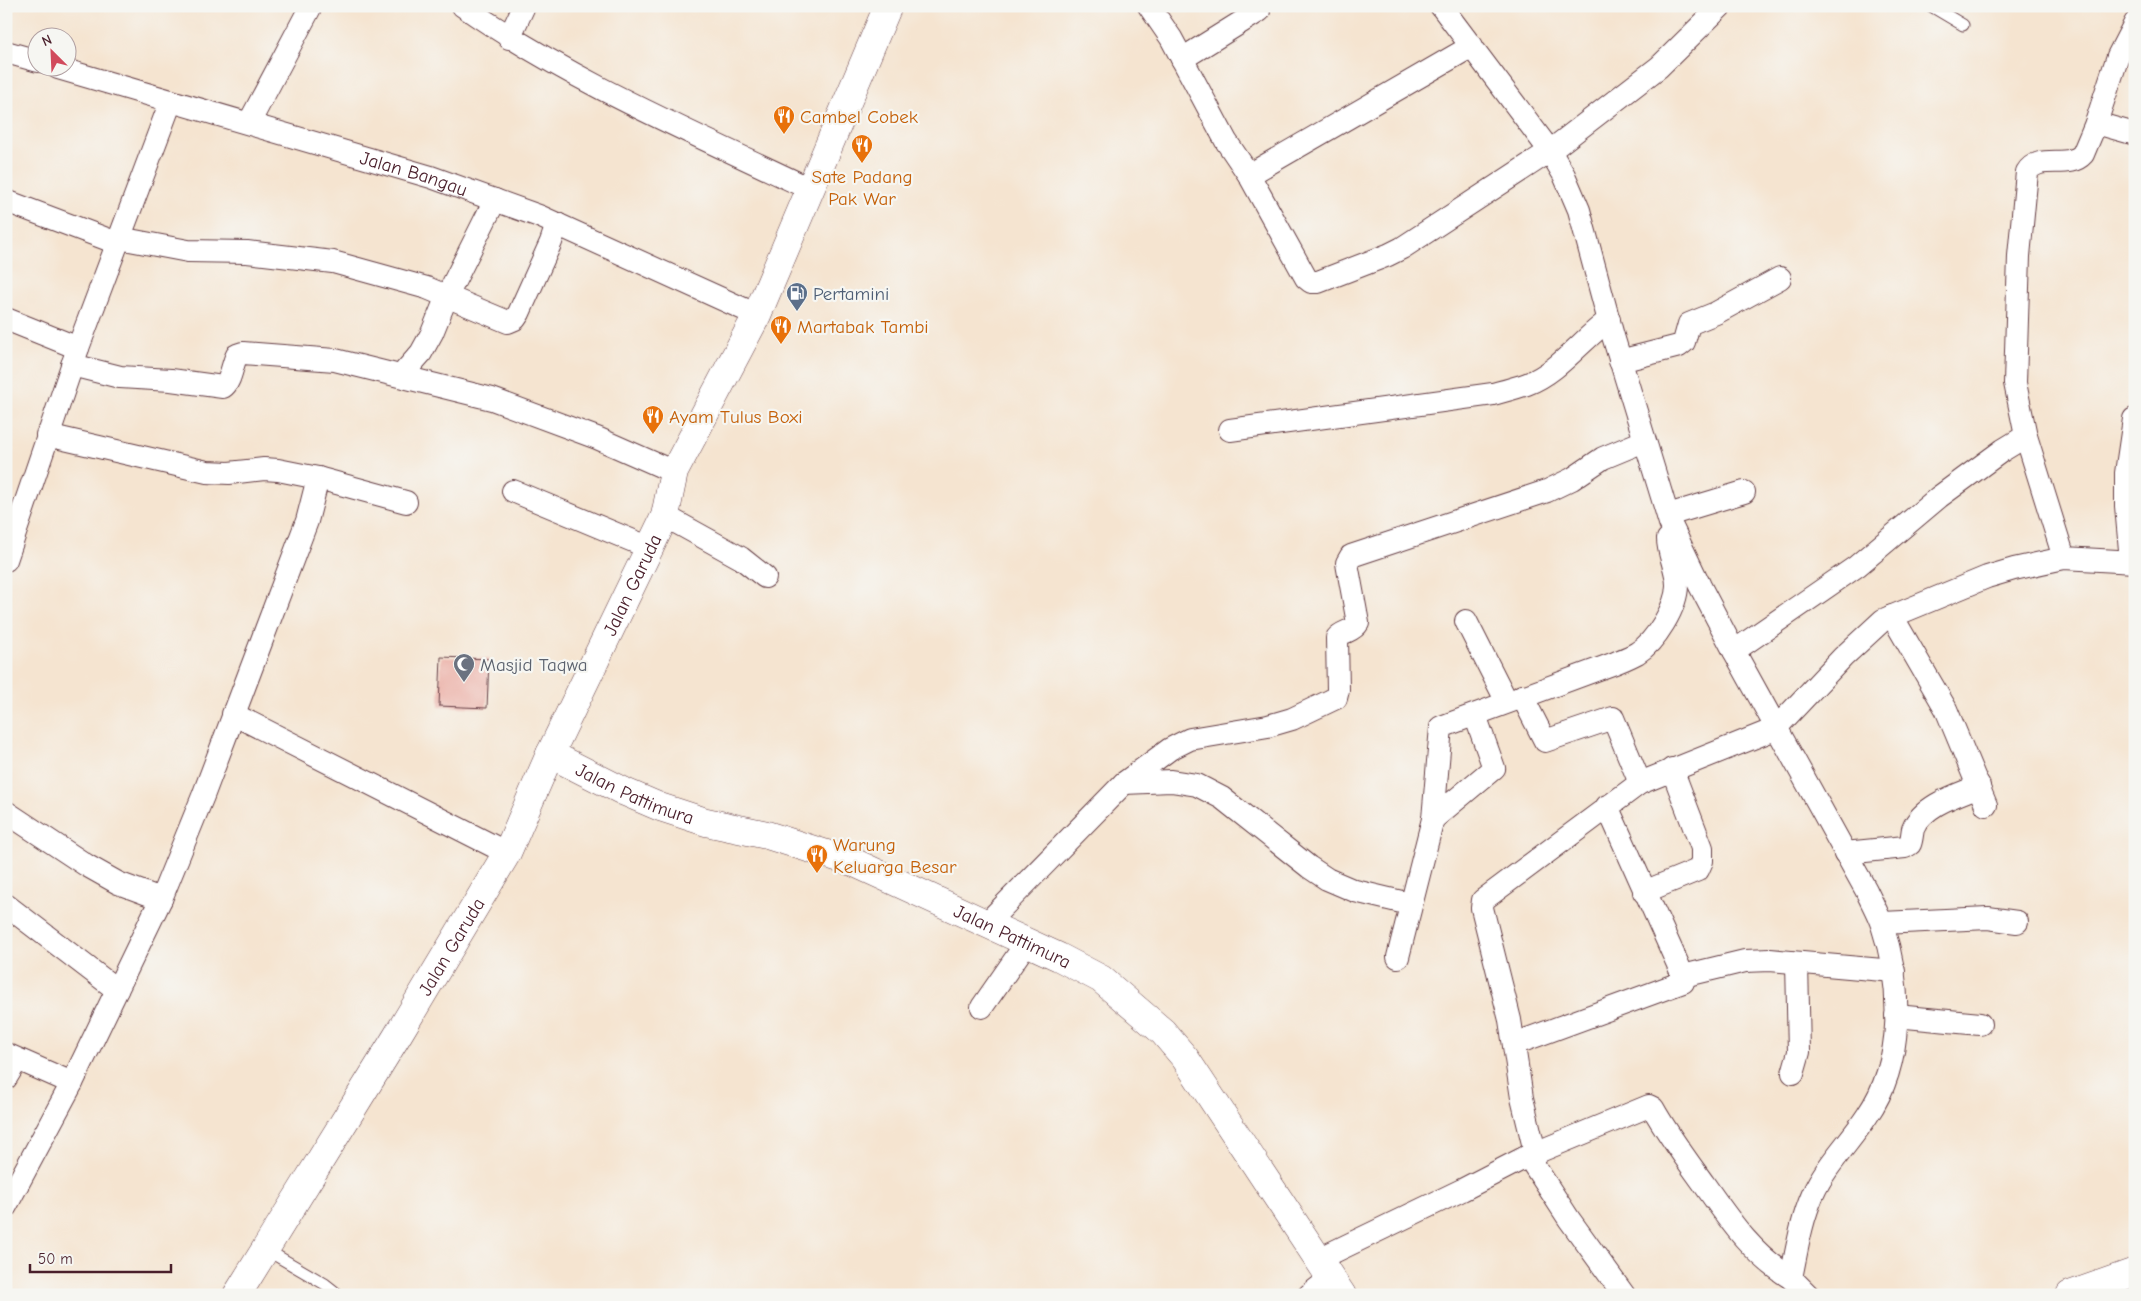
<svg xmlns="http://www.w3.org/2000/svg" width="2141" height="1301" font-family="'Comic Neue',sans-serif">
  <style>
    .building { fill: #e99f94 }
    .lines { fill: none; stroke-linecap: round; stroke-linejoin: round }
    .service-casing { stroke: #643d44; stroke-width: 13 }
    .minor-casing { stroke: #643d44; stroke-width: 24 }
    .tertiary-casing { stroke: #643d44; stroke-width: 29 }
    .trunk-casing { stroke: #643d44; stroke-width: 29 }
    .service { stroke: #fff; stroke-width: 11 }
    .minor { stroke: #fff; stroke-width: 22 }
    .tertiary { stroke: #fff; stroke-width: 28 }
    .trunk { stroke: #fff; stroke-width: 28 }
    .labels { text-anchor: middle; stroke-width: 4.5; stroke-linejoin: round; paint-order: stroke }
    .food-label { font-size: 19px; fill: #c56008; stroke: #f6f6f2; text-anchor: start }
    .street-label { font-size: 19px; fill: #4a1f2b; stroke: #f6f6f2 }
    .service-label { font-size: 19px; fill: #4e5e75; stroke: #f6f6f2; text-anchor: start }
    .worship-label { font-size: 19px; fill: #5b616d; stroke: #f6f6f2; text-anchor: start }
  </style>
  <rect width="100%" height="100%" fill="#f6f6f2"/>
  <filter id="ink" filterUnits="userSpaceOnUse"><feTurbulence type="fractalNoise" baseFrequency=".02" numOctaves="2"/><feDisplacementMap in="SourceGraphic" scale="10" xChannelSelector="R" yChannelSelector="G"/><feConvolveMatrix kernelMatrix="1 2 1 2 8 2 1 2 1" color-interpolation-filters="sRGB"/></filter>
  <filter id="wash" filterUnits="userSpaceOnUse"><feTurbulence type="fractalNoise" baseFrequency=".0096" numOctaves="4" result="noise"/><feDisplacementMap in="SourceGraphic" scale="20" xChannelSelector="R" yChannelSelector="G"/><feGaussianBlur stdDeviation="1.12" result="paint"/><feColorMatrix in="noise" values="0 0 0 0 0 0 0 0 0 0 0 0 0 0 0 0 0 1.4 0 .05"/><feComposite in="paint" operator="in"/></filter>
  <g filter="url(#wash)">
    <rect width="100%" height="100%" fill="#f5e4d0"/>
    <g id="blocks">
      <path class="building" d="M 441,657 L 489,659 L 487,708 L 439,706 Z"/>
    </g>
  </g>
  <g filter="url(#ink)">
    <use href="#blocks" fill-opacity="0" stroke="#643d44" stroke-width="1"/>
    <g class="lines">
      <g class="service-casing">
        <path id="service" d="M 1931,6 L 1963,25
          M 265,1249 L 325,1284 L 339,1295"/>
      </g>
      <g class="minor-casing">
        <g id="minor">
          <path d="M 463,6 C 572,82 693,133 812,190"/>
          <path d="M 1149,6 L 1171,38 L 1226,141 L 1249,175 L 1472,46"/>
          <path d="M 1441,6 L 1550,151 L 1564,175 L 1579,210 L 1613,336 L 1670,523 L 1700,586 L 1734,651 L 1866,890 C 1871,901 1878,913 1882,925 C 1902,985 1905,1061 1867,1116 C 1850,1142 1826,1165 1813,1194 C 1801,1221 1797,1249 1791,1278 L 1808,1295"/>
          <path d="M 509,38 L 524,6"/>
          <path d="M 6,52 L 38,61"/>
          <path d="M 1182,59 L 1259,11"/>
          <path id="s1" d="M 58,68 L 431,177 L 539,216 L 757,315"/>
          <path d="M 249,123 L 311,6"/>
          <path d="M 2096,123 L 2135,134"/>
          <path d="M 1249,175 L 1306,278 L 1311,282 L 1318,282 L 1388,255 L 1402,248 L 1550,151 L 1659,67 L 1721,6"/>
          <path d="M 6,201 L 117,243"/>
          <path d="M 119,238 L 188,251 L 247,252 L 333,262 L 427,288 L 508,322 L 515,319 L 519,313 L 551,242 L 557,224"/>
          <path d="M 6,319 L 78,348"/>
          <path d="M 1620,361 L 1679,346 L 1684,342 L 1689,324 L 1716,313 L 1780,278"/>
          <path d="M 72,365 L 120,377 L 171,380 L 223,387 C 231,382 232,364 237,355 L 243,353 L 335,360 L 492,399 L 597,438 L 674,472"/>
          <path d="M 405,377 L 406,370 L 421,353 L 432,333 L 447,296 L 495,200"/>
          <path d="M 1230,430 L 1493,394 C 1504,391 1516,388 1527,384 C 1559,372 1581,340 1609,320"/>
          <path d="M 47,435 L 207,472 L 229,473 L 264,469 L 278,470 L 318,478 L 406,502"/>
          <path d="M 513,491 L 650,548"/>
          <path d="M 1668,515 L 1744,492"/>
          <path d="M 665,516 L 741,558 L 765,577"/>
          <path d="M 2064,558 L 2026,436 L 2015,383 L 2019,256 L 2027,172 C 2038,153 2069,170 2083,154 L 2096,123 L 2118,56 L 2135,23"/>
          <path d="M 6,560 L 78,348 L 171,101"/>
          <path d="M 2131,561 L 2126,506 L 2126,473 L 2134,419"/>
          <path d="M 1892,616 L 1946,709 L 1986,805"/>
          <path d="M 1466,621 L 1507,702"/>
          <path d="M 1734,651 L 1857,566 L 1939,497 L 2003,450 L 2026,436"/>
          <path d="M 1522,696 L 1545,741 L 1613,718 L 1640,783"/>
          <path d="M 233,714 L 507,853"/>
          <path d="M 1124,783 L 1171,781 L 1197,785 L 1222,798 L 1309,867 L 1327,879 L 1355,891 L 1410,904"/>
          <path d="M 6,812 L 86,865 L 118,883 L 161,899"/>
          <path d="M 1433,819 L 1441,727 L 1615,663 C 1622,660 1630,657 1637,653 C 1655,642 1677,607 1677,585 C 1677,569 1668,554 1668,539"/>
          <path d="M 1845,853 L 1905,847 L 1910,844 C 1912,839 1912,833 1913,829 C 1923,805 1957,795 1979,786"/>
          <path d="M 1644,892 L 1698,870 L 1702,861 L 1702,848 L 1672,769"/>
          <path d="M 6,905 L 117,990"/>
          <path d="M 1882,923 L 1988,918 L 2017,922"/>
          <path d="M 985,925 L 1124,783 L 1170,749 L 1190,739 L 1268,726 L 1292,719 L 1336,698 L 1338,690 L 1337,638 C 1342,631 1353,632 1358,623 L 1348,569 L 1347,563 L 1351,556 L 1547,491 L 1572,479 L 1603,458 L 1644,441"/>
          <path d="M 1398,957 L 1433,819 L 1494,768 L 1475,715"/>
          <path d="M 1683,976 L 1745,961 L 1770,960 L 1894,971"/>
          <path d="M 982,1007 L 1027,942"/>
          <path d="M 1896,1016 L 1980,1024"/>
          <path d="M 1514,1044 L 1683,982 L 1684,978 L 1607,806"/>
          <path d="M 6,1054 L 72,1083"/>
          <path d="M 1793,1073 L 1799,1052 L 1797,963"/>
          <path d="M 6,1078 L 17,1060"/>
          <path d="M 1535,1152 L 1522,1098 L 1510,1020 L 1482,908 L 1483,900 L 1640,783 L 1775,729 L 1843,657 L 1883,620 L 1987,577 L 2014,569 L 2064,558 L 2135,562"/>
          <path d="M 1528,1156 L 1569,1219 L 1624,1295"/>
          <path d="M 6,1206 L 72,1083 L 161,899 L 203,796 L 307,521 L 318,478"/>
          <path d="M 1319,1259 L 1462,1190 L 1528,1156 L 1649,1106 L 1653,1108 C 1668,1135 1686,1159 1704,1184 C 1730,1221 1752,1254 1791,1278"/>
          <path d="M 1309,1295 L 1331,1278"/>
        </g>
      </g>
      <g class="tertiary-casing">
        <g id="tertiary">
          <path id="s2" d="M 550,754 L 625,792 L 660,807 L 706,822 L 767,835 L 855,863 L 1059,957 L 1101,979 L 1163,1032 L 1185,1058 L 1342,1295"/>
          <path d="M 2070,1295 L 2135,1272"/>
        </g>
      </g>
      <g class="trunk-casing">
        <g id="trunk">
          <path id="s3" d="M 237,1295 L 396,1038 L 507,853 L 550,754 L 665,516 L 674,472 L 757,315 L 888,6"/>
        </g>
      </g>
      <use href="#service" class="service"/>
      <use href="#minor" class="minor"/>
      <use href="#tertiary" class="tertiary"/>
      <use href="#trunk" class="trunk"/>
    </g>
  </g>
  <defs>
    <g id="restaurant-pin" transform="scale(1.125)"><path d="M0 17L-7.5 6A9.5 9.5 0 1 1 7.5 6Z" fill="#e8710a" stroke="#f6f6f2"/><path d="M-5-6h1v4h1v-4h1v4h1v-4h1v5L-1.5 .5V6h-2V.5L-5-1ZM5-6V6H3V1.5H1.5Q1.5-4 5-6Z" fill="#fff"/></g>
    <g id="fuel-pin" transform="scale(1.125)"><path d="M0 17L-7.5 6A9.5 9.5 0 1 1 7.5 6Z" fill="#5c6f8a" stroke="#f6f6f2"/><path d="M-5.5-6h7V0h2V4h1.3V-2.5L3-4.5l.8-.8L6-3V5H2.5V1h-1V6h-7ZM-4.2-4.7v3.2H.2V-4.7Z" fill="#fff"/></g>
    <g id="mosque-pin" transform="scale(1.125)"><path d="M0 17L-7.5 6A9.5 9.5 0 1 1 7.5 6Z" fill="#6b7280" stroke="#f6f6f2"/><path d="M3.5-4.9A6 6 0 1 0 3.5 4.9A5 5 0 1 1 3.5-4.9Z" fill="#fff"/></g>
  </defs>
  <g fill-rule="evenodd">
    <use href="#restaurant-pin" x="784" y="116"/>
    <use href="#restaurant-pin" x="862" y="145"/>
    <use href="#fuel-pin" x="797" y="293"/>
    <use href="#restaurant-pin" x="781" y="326"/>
    <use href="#restaurant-pin" x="653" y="416"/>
    <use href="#mosque-pin" x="464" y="664"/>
    <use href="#restaurant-pin" x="817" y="855"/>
  </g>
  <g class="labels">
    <g class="food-label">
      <text x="800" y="123">Cambel Cobek</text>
      <text x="862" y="183" text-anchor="middle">Sate Padang<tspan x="862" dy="22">Pak War</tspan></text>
      <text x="797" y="333">Martabak Tambi</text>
      <text x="669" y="423">Ayam Tulus Boxi</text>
      <text x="833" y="851">Warung<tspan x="833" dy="22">Keluarga Besar</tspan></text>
    </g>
    <g class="street-label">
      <text dy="7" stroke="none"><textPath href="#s1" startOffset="371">Jalan Bangau</textPath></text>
      <text dy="7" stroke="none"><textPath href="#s3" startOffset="814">Jalan Garuda</textPath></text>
      <text dy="7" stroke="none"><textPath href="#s2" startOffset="94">Jalan Pattimura</textPath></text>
      <text dy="7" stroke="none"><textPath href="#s2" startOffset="499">Jalan Pattimura</textPath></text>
      <text dy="7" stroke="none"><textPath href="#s3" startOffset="409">Jalan Garuda</textPath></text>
    </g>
    <g class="service-label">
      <text x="813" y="300">Pertamini</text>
    </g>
    <g class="worship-label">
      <text x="480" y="671">Masjid Taqwa</text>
    </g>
  </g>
  <rect width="2141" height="1301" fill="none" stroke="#f6f6f2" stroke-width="25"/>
  <g transform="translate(52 52) rotate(336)"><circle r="24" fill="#f6f6f2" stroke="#b1a0a2"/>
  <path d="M0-4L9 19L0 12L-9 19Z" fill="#d1495b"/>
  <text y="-8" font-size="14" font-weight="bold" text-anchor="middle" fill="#4a1f2b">N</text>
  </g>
  <path d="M30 1264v8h141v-8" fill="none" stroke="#4a1f2b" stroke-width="2.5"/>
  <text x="38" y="1264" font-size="15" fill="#4a1f2b" stroke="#f6f6f2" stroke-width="4" paint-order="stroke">50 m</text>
</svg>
